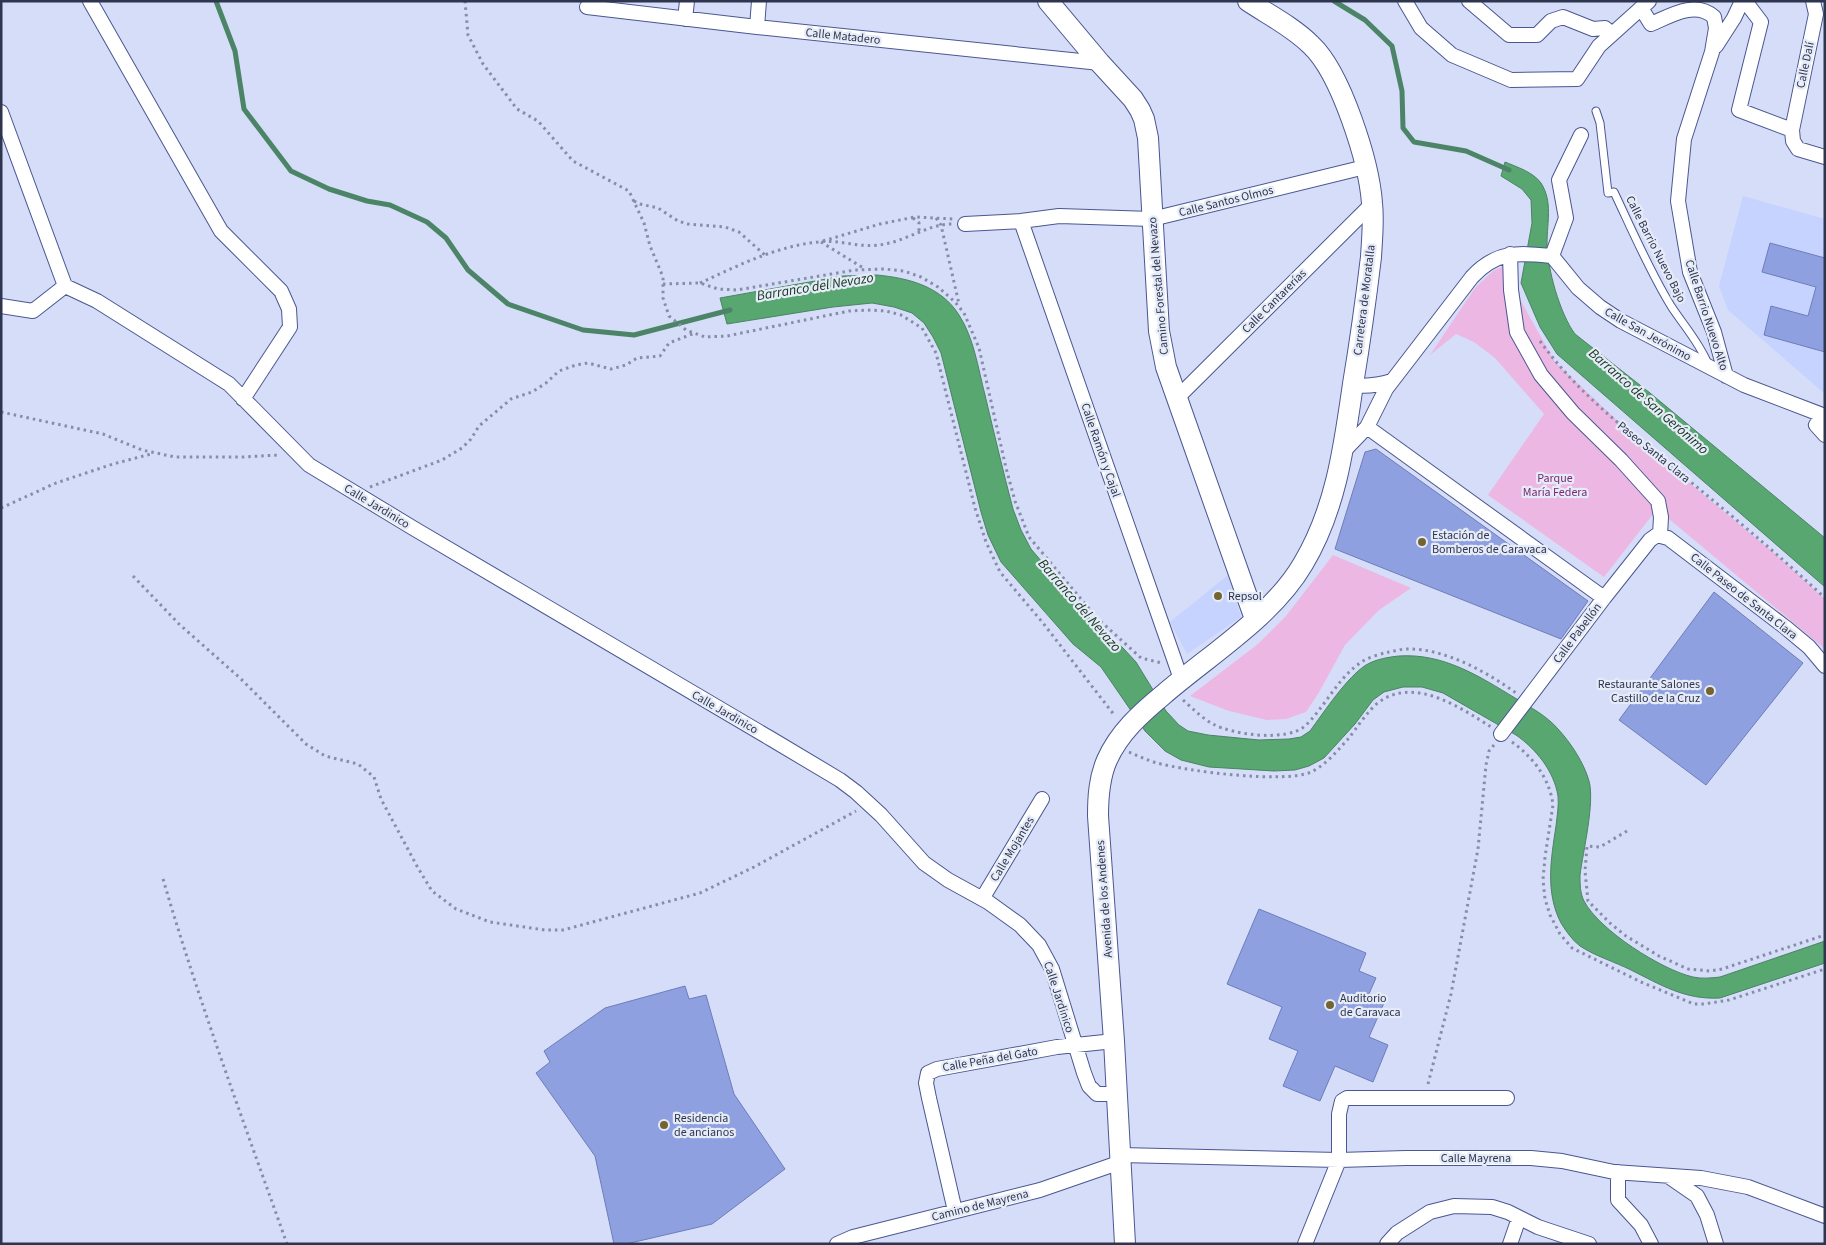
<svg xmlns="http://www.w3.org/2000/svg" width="1826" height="1245" font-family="'Source Sans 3',sans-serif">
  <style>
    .built { fill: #c6d3ff }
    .green { fill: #edb7e3 }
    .water { fill: #58a670; stroke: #4b8466 }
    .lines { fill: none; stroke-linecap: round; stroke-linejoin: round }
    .stream { stroke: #4b8466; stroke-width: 5 }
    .building { fill: #8fa0e0; stroke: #6d7dba }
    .lane-casing { stroke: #4a5791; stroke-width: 9 }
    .street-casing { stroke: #4a5791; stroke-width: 16 }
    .secondary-casing { stroke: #4a5791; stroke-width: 22 }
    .path { stroke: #858da7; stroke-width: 3; stroke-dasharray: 2.5 4; stroke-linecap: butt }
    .lane { stroke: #fff; stroke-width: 7 }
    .street { stroke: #fff; stroke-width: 14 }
    .secondary { stroke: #fff; stroke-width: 20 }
    .poi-dot { fill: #746432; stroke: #e6ebf8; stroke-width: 2 }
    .labels { text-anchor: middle; stroke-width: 4.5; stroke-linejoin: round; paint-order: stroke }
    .street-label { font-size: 12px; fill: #2e354f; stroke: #e6ebf8 }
    .park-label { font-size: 12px; fill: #7a2a71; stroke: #e6ebf8 }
    .poi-label { font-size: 12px; fill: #2e354f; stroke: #e6ebf8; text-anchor: start }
    .water-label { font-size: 14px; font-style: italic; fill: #11331c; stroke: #e6ebf8 }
  </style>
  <rect width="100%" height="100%" fill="#d5ddf8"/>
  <path class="built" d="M 1743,196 L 1825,219 L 1825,394 L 1728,310 L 1719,286 Z
    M 1228,575 L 1241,617 L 1187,654 L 1170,622 Z"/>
  <path class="green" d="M 1506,265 L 1523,305 L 1555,362 L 1639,441 L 1774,553 L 1825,599 L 1825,649 L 1657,509 L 1604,577 L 1488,495 L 1544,414 L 1495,358 L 1474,342 L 1456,334 L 1430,355 L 1475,288 L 1493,271 Z
    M 1333,555 L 1411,588 L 1379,610 L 1345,645 L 1318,694 L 1306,712 L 1286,719 L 1267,720 L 1229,711 L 1190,696 L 1258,644 L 1286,616 Z"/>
  <path class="water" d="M 1505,162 C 1517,167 1533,172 1541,183 C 1553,202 1547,222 1547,243 C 1547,268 1560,314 1575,334 L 1650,393 L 1825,538 L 1825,587 L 1557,354 L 1540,327 L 1521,283 L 1532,223 L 1531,200 L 1522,189 L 1501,176 Z
    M 877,275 C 908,278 941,286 959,315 C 974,338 978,368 985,395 C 994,433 1003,471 1013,509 L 1021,530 L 1031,549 L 1095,624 L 1123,648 L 1136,662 L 1166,711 L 1179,725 L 1188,731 L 1208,735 L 1259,740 L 1289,739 L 1301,737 L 1310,731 C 1324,712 1347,677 1366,665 C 1376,659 1389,657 1399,656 C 1443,653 1479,676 1515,698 C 1530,707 1547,716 1558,729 C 1571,743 1584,763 1589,781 C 1595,802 1583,852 1580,875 C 1580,884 1580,893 1584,901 C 1599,930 1662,970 1693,977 C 1702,979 1711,978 1720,977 L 1825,941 L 1825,963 L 1720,998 C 1685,1000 1661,985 1631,970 C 1615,962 1595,956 1580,946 C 1572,940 1566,931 1561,923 C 1545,892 1551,859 1556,826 C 1557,816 1559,806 1558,796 C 1554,771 1536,749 1516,735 L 1443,693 L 1422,687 L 1403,687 L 1384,692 L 1373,700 L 1355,724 L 1324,758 L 1309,766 L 1295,770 L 1274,771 L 1209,767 L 1181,760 L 1165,751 L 1145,731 L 1101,667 L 1073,644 L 1001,562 L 988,535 L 981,512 L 941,353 L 933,337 L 924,323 L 912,313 L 894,307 L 872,303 L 833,307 L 727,324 L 720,298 L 843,276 Z"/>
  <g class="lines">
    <path class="stream" d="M 216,1 L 235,51 L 244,109 L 291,171 L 329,189 L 367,201 L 390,205 L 427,222 L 446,238 L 468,270 L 508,304 L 583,330 L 634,335 L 730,310
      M 1334,1 L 1365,20 L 1392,46 L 1402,91 L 1403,128 L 1414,142 L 1466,151 L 1509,170"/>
  </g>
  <path class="building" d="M 1770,243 L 1825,258 L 1825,352 L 1764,335 L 1771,306 L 1808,316 L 1816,287 L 1762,272 Z
    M 1376,449 L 1588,601 L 1561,639 L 1335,549 L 1365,452 Z
    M 1714,592 L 1803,663 L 1706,785 L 1619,720 Z
    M 1259,909 L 1366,953 L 1359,971 L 1376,978 L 1368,996 L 1384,1003 L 1369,1037 L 1388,1045 L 1373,1082 L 1335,1066 L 1320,1101 L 1283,1086 L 1298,1051 L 1269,1039 L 1282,1007 L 1227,984 Z
    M 685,986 L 689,999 L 706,995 L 734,1094 L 785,1169 L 712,1224 L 626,1244 L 614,1244 L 595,1156 L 536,1073 L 550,1062 L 544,1051 L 605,1008 Z"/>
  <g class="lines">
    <g class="lane-casing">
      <path id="lane" d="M 1596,111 L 1600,123 L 1608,193 L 1614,192 C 1632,230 1649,270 1671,306 C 1684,326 1699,342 1708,364"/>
    </g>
    <g class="street-casing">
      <path id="street" d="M 90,1 L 221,231 L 281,291 L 289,309 L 290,327 L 243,399
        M 1405,1 L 1421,28 L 1452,55 L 1511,80 L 1577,79 L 1599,46 L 1649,1
        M 1469,1 L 1509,35 L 1537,35 L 1551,21 L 1563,17 L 1593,29 L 1605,28 L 1612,34
        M 1745,1 L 1761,22 L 1739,110 L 1792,130
        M 1813,1 L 1816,14 L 1792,130 L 1793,141 L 1798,149 L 1825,157
        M 587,7 L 757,27 L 1100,63
        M 1641,8 L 1651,24 C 1670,16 1695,0 1714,17 L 1716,28 L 1712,52 L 1684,139 L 1678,201 L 1690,272 L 1714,332 L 1726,376
        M 685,19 L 687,1
        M 757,27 L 759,1
        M 1716,46 L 1734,18 L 1742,1
        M 1,112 L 65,286 L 97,301 L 229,384 L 309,465 L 413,528 L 773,740 L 840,780 L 856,792 L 881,815 L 924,863 L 948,880 L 988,902 L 1020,925 L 1039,945 L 1052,969 L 1084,1073 L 1089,1086 L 1097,1094 L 1117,1094
        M 1021,221 L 1181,679
        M 965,224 L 1021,221 L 1059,216 L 1152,219 L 1365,167
        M 1510,254 L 1511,290 L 1517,332 L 1541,375 L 1573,413 L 1621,460 L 1658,501 L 1661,517 L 1660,535
        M 1552,256 L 1566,218 L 1559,180 L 1581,135
        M 1,306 L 33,311 L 65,286
        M 1353,385 C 1367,387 1379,385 1392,381
        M 1177,398 L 1372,204
        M 1823,415 L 1816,425 L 1825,435
        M 1367,427 L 1604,598
        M 1343,452 L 1367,427 L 1386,389 L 1472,277 C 1497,250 1519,253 1552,256 L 1578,288 L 1600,307 L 1621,321 L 1744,385 L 1825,416
        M 1501,734 L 1604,598 L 1650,540 L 1657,535 L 1668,538 L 1785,627 L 1809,647 L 1825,666
        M 982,899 L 1042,799
        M 1120,1155 L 1339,1160 L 1406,1158 L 1531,1158 L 1562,1161 L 1614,1172 L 1701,1178 L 1748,1187 L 1825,1216
        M 1618,1172 L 1618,1200 L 1641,1225 L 1651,1244
        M 1668,1176 L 1697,1196 L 1707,1215 L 1716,1244
        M 955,1211 L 929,1098 L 926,1083 L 928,1073 L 937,1069 L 1057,1047 L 1114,1041
        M 837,1244 L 853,1237 L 1040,1190 L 1121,1162
        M 1305,1244 L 1339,1160 L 1339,1114 L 1342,1101 L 1347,1098 L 1507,1098
        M 1387,1244 L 1397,1233 L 1430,1212 L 1454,1206 L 1492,1207 L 1508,1212 L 1538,1227 L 1589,1244
        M 1510,1244 L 1519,1218"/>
    </g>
    <g class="secondary-casing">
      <path id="secondary" d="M 1048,1 L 1100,63 L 1133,99 L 1140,110 L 1144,119 L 1148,138 L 1159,331 L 1166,367 L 1255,619
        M 1125,1244 L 1114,1041 L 1098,816 C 1098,797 1099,778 1107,760 C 1119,733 1140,714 1163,695 C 1209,655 1272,617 1303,564 C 1336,509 1344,447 1353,384 C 1360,342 1366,299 1371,257 C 1372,239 1374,221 1372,203 C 1369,162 1341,73 1311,45 C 1293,27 1269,15 1248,1"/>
    </g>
    <path class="path" d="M 465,1 L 468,35 L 483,64 L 517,109 L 538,121 L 573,161 L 629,191 L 644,223 L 650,246 L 663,277 L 663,298 L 669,316 L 686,330 L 705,337 L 727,336 L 849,311 L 871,310 L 886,311 L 901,315 L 922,328 L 936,353 L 975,508 L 986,542 L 1000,572 L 1043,623 L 1115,716
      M 634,201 L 640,204 L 658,208 L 678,221 L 688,224 L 725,227 L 739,232 L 766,256
      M 913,218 L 919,223 L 919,233
      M 936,218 L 941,225 L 959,304
      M 823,241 L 880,224 L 915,217 L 953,219
      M 821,242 L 865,269
      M 700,283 C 737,266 777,246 818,242 C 838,239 859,248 879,245 C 905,242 928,224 952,224
      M 663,284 L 700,283 L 718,289 L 737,290 L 855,270 L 884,269 L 904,271 L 921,277 L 938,287 L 955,302 L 964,313 L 979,348 L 1006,468 L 1015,501 L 1029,537 L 1097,618 L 1141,658 L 1162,663
      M 1540,341 C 1578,394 1630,433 1681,474 C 1730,514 1779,555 1825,598
      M 1,412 L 103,434 L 142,450 L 175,457 L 242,457 L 279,455
      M 370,487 L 442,460 L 462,448 L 471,439 L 479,426 L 511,399 L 532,392 L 546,383 L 559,371 L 576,365 L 588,363 L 611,369 L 626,365 L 637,358 L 660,356 L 669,343 L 695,333
      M 1,508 L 56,483 L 113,464 L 151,454
      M 133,576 L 179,624 L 240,678 L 306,744 L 325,756 L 358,764 L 374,777 L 381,799 L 418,868 L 432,891 L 456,909 L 490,922 L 545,930 L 563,930 L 700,893 L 754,867 L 856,811
      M 1183,700 C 1193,709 1202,718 1213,724 C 1233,735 1287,742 1305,726 C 1325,707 1337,679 1360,663 C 1368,657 1380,654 1389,652 C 1395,651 1401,649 1407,649 C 1444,648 1487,672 1516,693
      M 1512,742 C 1533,757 1550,779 1553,805 L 1545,857 L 1543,880 L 1545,899 L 1550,915 L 1560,934 L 1572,948 L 1641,982 L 1694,1004 L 1704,1004 L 1729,1000 L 1825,969
      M 1129,752 C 1138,756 1147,760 1157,763 C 1186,771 1285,784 1311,772 C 1326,765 1337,751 1348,739 C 1357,728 1368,710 1379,702 C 1415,676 1461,708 1491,727
      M 1627,831 L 1600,847 L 1587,846 L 1585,871 L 1588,901 L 1611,924 L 1626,936 L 1659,956 L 1688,969 L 1710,971 L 1722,969 L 1825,935
      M 163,879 C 199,1002 244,1123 287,1244
      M 1428,1084 L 1451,994 L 1478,849 L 1486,765 L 1489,751 L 1494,745"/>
    <use href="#lane" class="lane"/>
    <use href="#street" class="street"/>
    <use href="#secondary" class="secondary"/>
  </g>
  <g class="poi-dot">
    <circle cx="1422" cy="542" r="5"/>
    <circle cx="1218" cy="596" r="5"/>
    <circle cx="1710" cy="691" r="5"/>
    <circle cx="1330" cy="1005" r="5"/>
    <circle cx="664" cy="1125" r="5"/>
  </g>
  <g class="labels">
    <g class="street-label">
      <text transform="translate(843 36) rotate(6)" y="4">Calle Matadero</text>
      <text transform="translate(1805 65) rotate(-78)" y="4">Calle Dalí</text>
      <text transform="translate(1226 201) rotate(-14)" y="4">Calle Santos Olmos</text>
      <text transform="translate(1656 249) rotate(63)" y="4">Calle Barrio Nuevo Bajo</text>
      <text transform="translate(1158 286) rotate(-95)" y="4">Camino Forestal del Nevazo</text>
      <text transform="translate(1364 300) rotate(-83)" y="4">Carretera de Moratalla</text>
      <text transform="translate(1274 301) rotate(-45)" y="4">Calle Cantarerías</text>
      <text transform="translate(1707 315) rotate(72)" y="4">Calle Barrio Nuevo Alto</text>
      <text transform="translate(1648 334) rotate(29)" y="4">Calle San Jerónimo</text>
      <text transform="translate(1101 450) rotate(71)" y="4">Calle Ramón y Cajal</text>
      <text transform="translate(1654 452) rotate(39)" y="4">Paseo Santa Clara</text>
      <text transform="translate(377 506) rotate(31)" y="4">Calle Jardinico</text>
      <text transform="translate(1744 596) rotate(38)" y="4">Calle Paseo de Santa Clara</text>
      <text transform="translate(1577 633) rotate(-53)" y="4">Calle Pabellón</text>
      <text transform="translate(725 712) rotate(30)" y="4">Calle Jardinico</text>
      <text transform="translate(1012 849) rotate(-59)" y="4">Calle Mojantes</text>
      <text transform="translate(1104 899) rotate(-94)" y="4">Avenida de los Andenes</text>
      <text transform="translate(1059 997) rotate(72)" y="4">Calle Jardinico</text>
      <text transform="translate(990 1059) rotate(-10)" y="4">Calle Peña del Gato</text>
      <text x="1476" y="1162">Calle Mayrena</text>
      <text transform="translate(980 1205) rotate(-14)" y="4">Camino de Mayrena</text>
    </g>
    <g class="park-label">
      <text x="1555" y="482">Parque<tspan x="1555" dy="14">María Federa</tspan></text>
    </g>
    <g class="poi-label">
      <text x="1432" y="539">Estación de<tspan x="1432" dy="14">Bomberos de Caravaca</tspan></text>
      <text x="1228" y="600">Repsol</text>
      <text x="1700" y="688" text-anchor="end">Restaurante Salones<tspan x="1700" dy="14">Castillo de la Cruz</tspan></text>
      <text x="1340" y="1002">Auditorio<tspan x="1340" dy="14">de Caravaca</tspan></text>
      <text x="674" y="1122">Residencia<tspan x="674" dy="14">de ancianos</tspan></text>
    </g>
    <g class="water-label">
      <text transform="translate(815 286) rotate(-9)" y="5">Barranco del Nevazo</text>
      <text transform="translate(1649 401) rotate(41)" y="5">Barranco de San Gerónimo</text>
      <text transform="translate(1080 605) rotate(49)" y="5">Barranco del Nevazo</text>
    </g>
  </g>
  <rect width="1826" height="1245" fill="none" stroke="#2e354f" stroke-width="5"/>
</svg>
